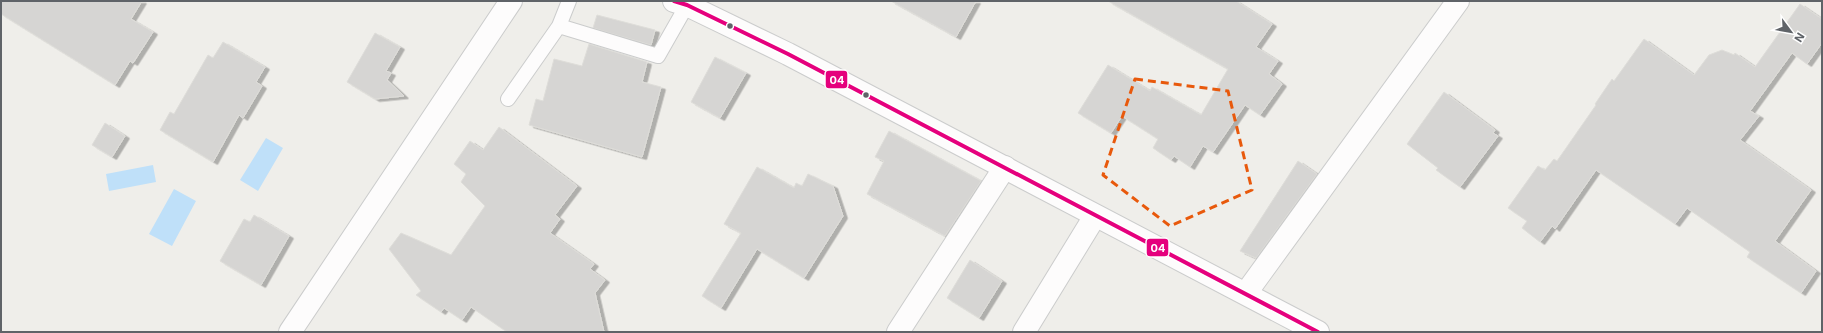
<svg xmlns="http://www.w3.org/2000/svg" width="1823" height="333" font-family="Inter,sans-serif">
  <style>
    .water { fill: #bfe0f9 }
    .building { fill: #d6d5d3; stroke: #deddd9; filter: url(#shadow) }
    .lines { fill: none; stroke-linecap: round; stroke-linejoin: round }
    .service-casing { stroke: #cbcccc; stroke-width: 16 }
    .minor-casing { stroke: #cbcccc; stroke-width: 24 }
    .tertiary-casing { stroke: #cbcccc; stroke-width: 24 }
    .service { stroke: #fdfcfc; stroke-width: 14 }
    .minor { stroke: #fdfcfc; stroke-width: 22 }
    .tertiary { stroke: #fdfcfc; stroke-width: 22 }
    .bus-1-casing { stroke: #fff; stroke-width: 7 }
    .bus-1 { stroke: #e5007d; stroke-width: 4 }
    .marked { fill: none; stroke: #e8590c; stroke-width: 3; stroke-dasharray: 8 5; stroke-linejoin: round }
    .bus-dot { fill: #5f6368; stroke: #fff; stroke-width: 1.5 }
    .line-badge { stroke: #fff; stroke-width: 1.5 }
    .badge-label { font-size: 11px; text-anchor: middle; font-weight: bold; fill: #fff }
  </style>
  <defs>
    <filter id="shadow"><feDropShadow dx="4.5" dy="2.5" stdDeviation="0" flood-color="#0004"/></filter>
  </defs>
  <rect width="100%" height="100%" fill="#efeeea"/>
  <path class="water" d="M 266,138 L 283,148 L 258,191 L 240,180 Z
    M 153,165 L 156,182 L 109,191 L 106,174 Z
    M 174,189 L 196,201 L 172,246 L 149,234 Z"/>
  <path class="building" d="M 1,1 L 142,1 L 131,19 L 153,32 L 133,63 L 130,61 L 115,85 L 1,14 Z
    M 891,1 L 976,1 L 956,37 Z
    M 1108,1 L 1236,1 L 1272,24 L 1256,47 L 1278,61 L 1269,74 L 1282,84 L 1260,115 L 1245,105 L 1213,152 L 1203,146 L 1190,167 L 1174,156 L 1171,160 L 1153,148 L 1158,139 L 1122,116 L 1111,133 L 1078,113 L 1108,65 L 1150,91 L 1152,87 L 1201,115 L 1228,69 Z
    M 1800,4 L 1822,19 L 1822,43 L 1807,64 L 1792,53 L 1750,111 L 1759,116 L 1740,140 L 1811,190 L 1775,241 L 1816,271 L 1801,293 L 1747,257 L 1750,252 L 1687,208 L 1675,224 L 1596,170 L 1555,229 L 1552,226 L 1540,242 L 1522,228 L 1527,221 L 1508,208 L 1538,166 L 1545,170 L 1554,159 L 1557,161 L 1596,105 L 1595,104 L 1612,79 L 1614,81 L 1644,39 L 1694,75 L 1709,55 L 1722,50 L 1734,55 L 1735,53 L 1755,67 Z
    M 597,15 L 655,30 L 651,45 L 593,28 Z
    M 375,33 L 400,47 L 386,71 L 391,73 L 387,80 L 404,96 L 375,99 L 347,82 Z
    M 223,42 L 265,67 L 256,82 L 262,86 L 243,118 L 239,115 L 213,162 L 160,130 L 170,112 L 174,114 L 208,55 L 213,58 Z
    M 589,44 L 647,62 L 642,82 L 661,87 L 642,157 L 529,125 L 536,99 L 543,101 L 554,59 L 582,66 Z
    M 715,57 L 746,73 L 720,118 L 691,102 Z
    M 1444,92 L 1495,130 L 1493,133 L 1498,136 L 1460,187 L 1436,170 L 1438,168 L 1407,144 Z
    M 105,123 L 125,136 L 112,157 L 92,145 Z
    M 499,127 L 577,186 L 555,215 L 560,219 L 550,233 L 594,264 L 590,269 L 605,280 L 595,293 L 604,332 L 507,332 L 471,307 L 462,320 L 444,308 L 441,312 L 416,295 L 421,291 L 389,249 L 401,233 L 451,255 L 485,206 L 461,182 L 466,174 L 454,164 L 470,141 L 483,150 Z
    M 889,131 L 981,181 L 945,236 L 867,194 L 884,161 L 875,157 Z
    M 1298,161 L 1317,174 L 1256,258 L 1240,251 Z
    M 757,167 L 794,188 L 796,183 L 802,186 L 808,174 L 833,186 L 843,216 L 804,278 L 757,249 L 721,308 L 702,296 L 741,233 L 724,224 Z
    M 254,215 L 289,236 L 261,285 L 220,261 L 244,219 L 250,222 Z
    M 970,260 L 1002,281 L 979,318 L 947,298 Z"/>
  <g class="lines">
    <g class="service-casing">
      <path id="service" d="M 559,26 L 658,56 L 687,5
        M 508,99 L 559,26 L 569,1"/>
    </g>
    <g class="minor-casing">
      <path id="minor" d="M 1246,293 L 1458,1
        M 290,332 L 511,1
        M 898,332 L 1005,167
        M 1024,332 L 1095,216"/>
    </g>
    <g class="tertiary-casing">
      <path id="tertiary" d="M 674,1 L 687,5 L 788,54 L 1318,332"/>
    </g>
    <use href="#service" class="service"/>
    <use href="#minor" class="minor"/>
    <use href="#tertiary" class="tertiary"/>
    <g class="bus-1-casing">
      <path id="bus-1" d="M 674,1 L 687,5 L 788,54 L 1318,332"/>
    </g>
    <use href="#bus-1" class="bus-1"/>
  </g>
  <path class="marked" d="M 1135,79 L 1228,91 L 1252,190 L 1170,226 L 1103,175 Z"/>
  <g class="bus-dot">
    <circle cx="730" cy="26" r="3.5"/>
    <circle cx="866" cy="95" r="3.5"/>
  </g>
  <g class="line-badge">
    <rect x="825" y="70" width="23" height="19" rx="4" fill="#e5007d"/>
    <rect x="1146" y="238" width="23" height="19" rx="4" fill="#e5007d"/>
  </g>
  <g class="badge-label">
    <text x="837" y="84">04</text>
    <text x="1158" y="252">04</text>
  </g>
  <rect width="1823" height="333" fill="none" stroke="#5f6368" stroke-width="4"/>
  <g transform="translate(1791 32) rotate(122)" stroke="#ffffff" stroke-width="3" paint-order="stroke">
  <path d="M0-3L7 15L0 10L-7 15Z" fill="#5f6368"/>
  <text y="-6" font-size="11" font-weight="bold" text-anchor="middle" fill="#5f6368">N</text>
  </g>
</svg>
